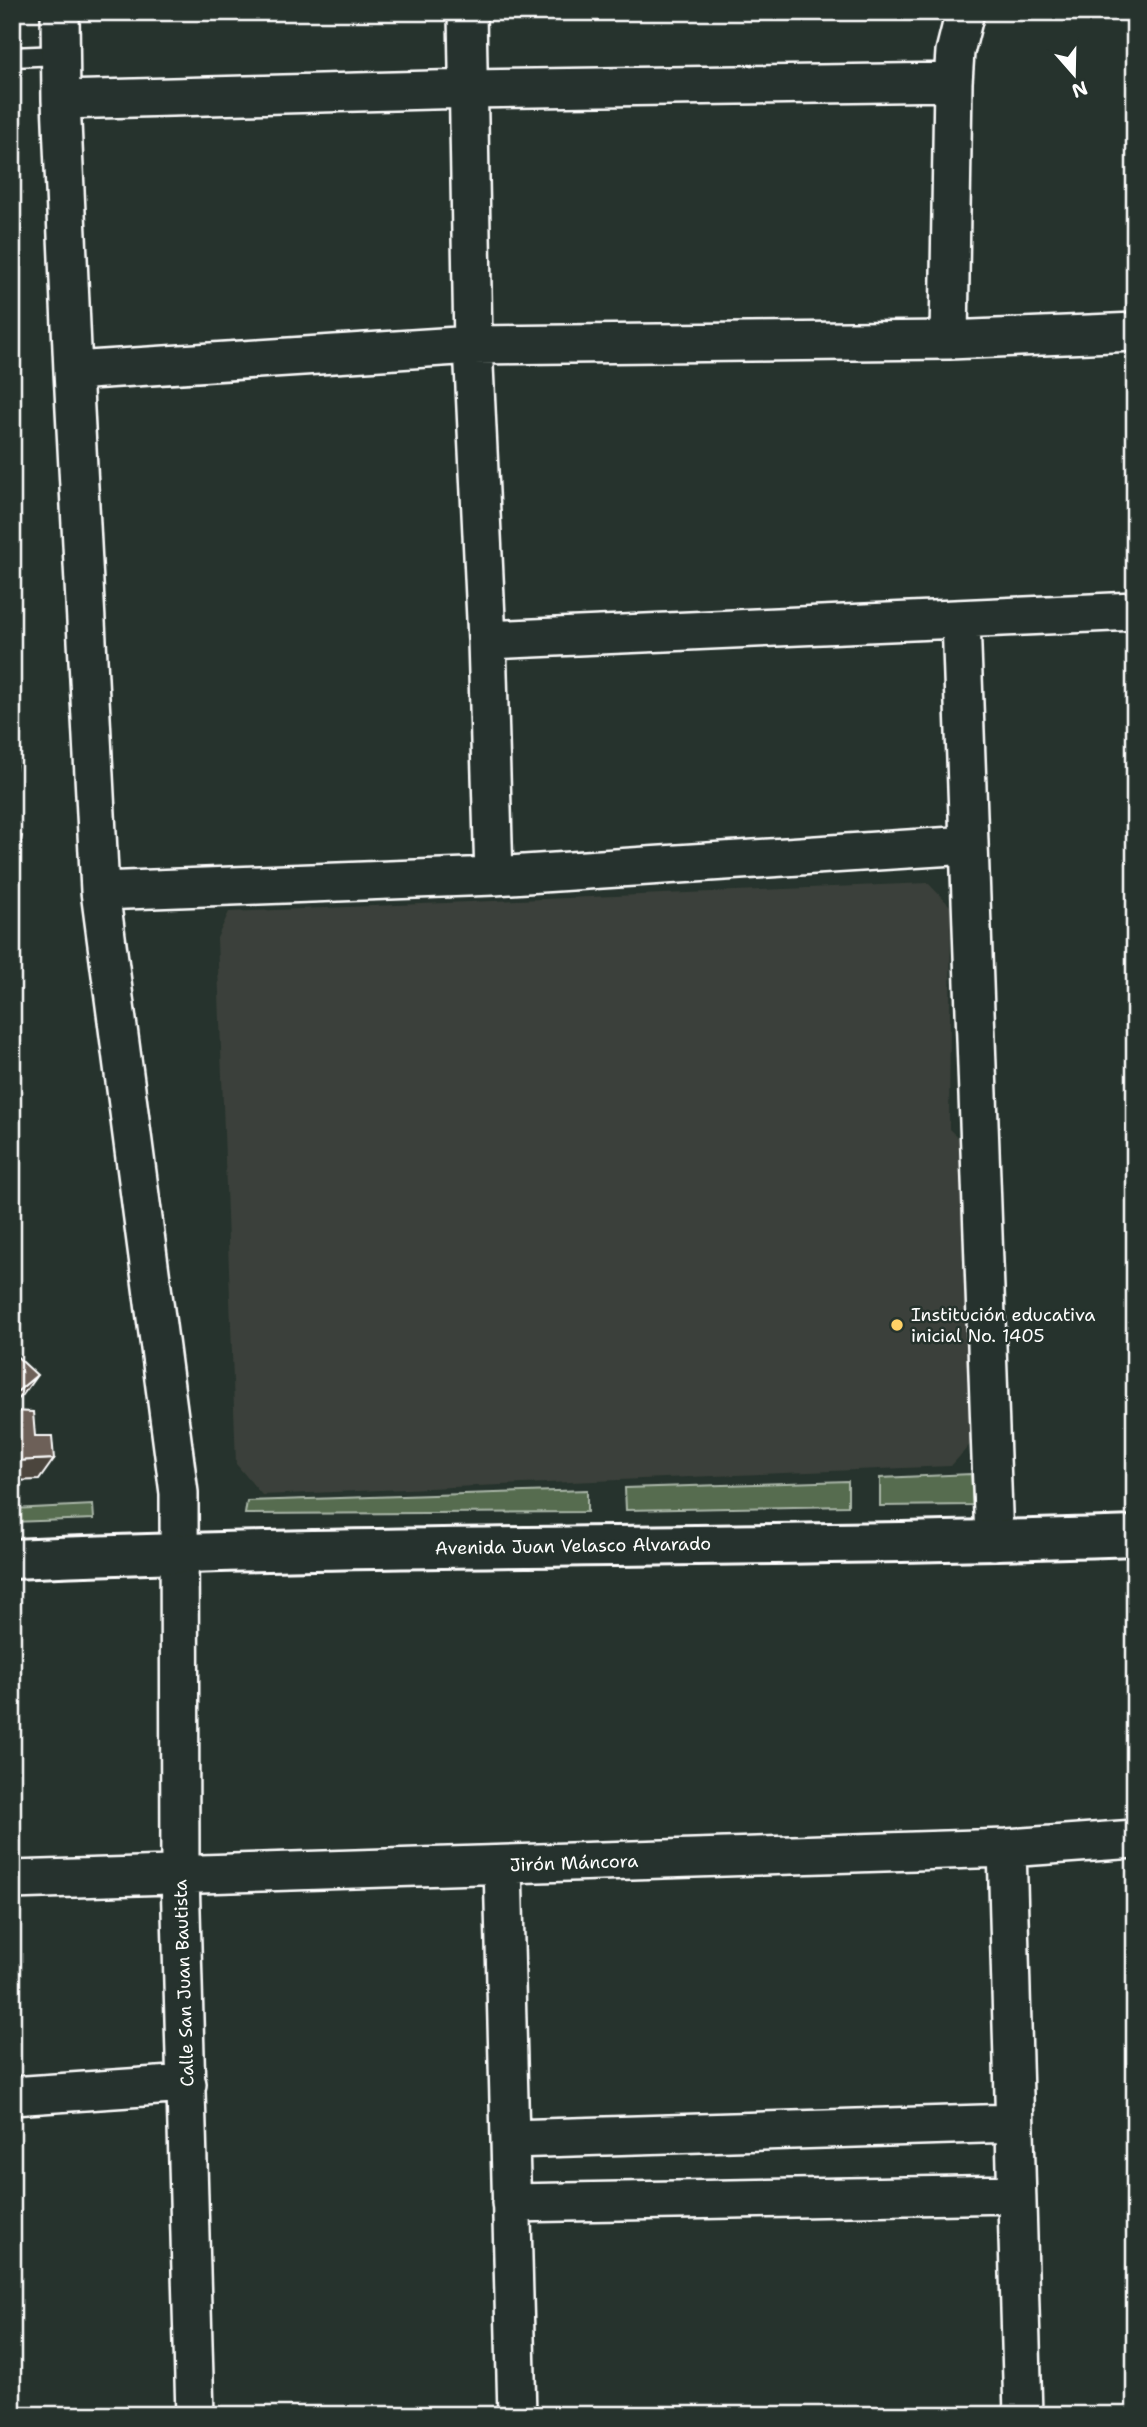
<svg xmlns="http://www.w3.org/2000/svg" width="1147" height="2427" font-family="'Shantell Sans',sans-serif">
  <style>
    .built { fill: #3b413a }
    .green { fill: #566c50; stroke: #aab6a8; stroke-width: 2 }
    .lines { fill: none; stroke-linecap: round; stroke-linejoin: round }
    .service-casing { stroke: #fff; stroke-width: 23 }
    .minor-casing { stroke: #fff; stroke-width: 42 }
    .tertiary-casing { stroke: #fff; stroke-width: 44 }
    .service { stroke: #26332d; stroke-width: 18 }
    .minor { stroke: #26332d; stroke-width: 37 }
    .tertiary { stroke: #26332d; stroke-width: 38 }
    .shaded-wall { fill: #4c443e; stroke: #fff; stroke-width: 2 }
    .building { fill: #6d6158; stroke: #fff; stroke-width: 2 }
    .poi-dot { fill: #ffd166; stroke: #26332d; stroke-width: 2.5 }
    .labels { text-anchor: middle; stroke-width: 5; stroke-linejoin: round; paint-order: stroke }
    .poi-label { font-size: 18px; fill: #fff; stroke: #26332d; text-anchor: start }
    .street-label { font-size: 18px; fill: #fff; stroke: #26332d }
  </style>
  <rect width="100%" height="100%" fill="#26332d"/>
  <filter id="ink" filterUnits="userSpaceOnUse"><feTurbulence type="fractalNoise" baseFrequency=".0143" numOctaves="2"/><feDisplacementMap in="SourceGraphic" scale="14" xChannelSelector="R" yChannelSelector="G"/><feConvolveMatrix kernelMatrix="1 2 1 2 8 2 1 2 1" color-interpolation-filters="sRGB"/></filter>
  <g filter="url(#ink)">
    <path class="built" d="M 928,883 L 951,907 L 949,1129 L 965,1144 L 975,1439 L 951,1466 L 262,1495 L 236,1464 L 217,938 L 229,912 Z"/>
    <path class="green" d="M 971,1474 L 973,1505 L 880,1506 L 880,1478 Z
      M 848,1481 L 848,1506 L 626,1510 L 625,1488 Z
      M 587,1490 L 587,1512 L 245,1514 L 247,1501 Z
      M 93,1505 L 94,1519 L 12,1522 L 12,1509 Z"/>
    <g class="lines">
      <g class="service-casing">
        <path id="service" d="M 12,57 L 60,55"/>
      </g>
      <g class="minor-casing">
        <path id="minor" d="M 60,12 L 61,100 L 73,371 L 100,891 L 179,1493 L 180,1875 L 195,2415
          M 467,12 L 473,345 L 487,640 L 494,876
          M 61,100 L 469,89 L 953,82
          M 949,340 L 953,82 L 955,52 L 965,12
          M 73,371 L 473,345 L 949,340 L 1135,332
          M 961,620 L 994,1541
          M 487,640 L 1135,611
          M 100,891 L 494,876 L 969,845
          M 1007,1848 L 1023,2415
          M 503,1865 L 517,2415
          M 12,1880 L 1007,1848 L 1135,1839
          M 12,2096 L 187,2084
          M 510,2139 L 1014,2123
          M 511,2203 L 1016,2194"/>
      </g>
      <g class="tertiary-casing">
        <path id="tertiary" d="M 12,1559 C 386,1543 761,1549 1135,1536"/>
      </g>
      <use href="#service" class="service"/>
      <use href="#minor" class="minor"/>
      <use href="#tertiary" class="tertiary"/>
    </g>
    <path class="shaded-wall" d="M 37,1375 L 22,1396 L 12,1404 L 12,1396 Z
      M 54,1459 L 39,1480 L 12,1481 L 12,1461 Z"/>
    <path class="building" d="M 12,746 L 19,747 L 12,789 Z
      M 12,834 L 22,836 L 15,879 L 12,879 Z
      M 12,1352 L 37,1375 L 12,1396 Z
      M 12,1411 L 33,1412 L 35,1436 L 52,1436 L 54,1459 L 12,1461 Z"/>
  </g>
  <circle class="poi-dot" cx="897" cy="1325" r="7"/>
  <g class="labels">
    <g class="poi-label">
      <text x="911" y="1321">Institución educativa<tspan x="911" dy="21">inicial No. 1405</tspan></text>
    </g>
    <g class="street-label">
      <text transform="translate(573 1546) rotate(-1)" y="6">Avenida Juan Velasco Alvarado</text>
      <text transform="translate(574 1863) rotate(-2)" y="6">Jirón Máncora</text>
      <text transform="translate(184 1983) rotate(-92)" y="6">Calle San Juan Bautista</text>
    </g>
  </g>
  <rect width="1147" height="2427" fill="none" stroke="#26332d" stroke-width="42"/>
  <rect x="21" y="21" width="1105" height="2385" fill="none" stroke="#fff" stroke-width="2.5" filter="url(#ink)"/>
  <g transform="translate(1074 74) rotate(160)" stroke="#26332d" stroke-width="5" paint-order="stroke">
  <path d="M0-5L12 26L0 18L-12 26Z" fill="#ffffff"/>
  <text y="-10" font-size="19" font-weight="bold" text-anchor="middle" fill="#ffffff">N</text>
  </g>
</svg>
